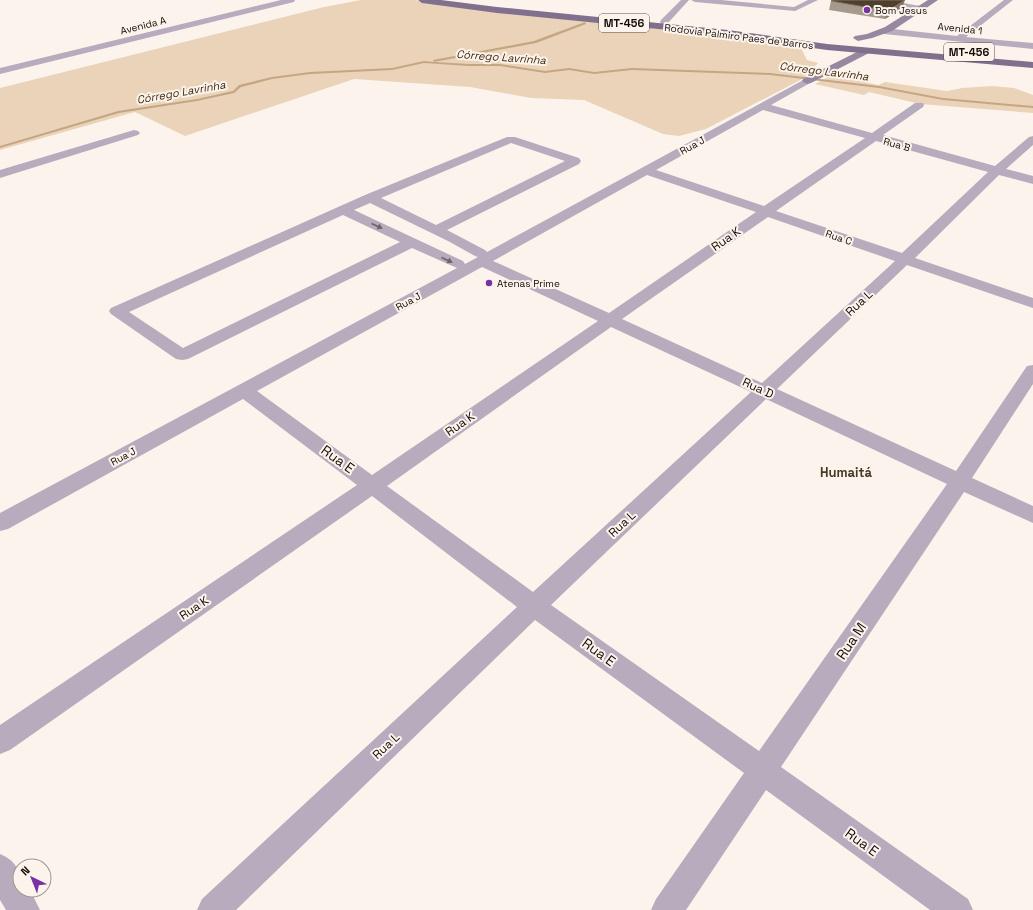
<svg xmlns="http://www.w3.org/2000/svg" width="1033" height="910" font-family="'Space Grotesk',sans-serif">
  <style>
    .green { fill: #ead3b9 }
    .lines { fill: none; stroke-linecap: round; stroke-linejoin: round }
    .stream { fill: #c4a683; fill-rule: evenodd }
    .street { fill: #b6acbd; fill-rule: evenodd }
    .secondary { fill: #9688a1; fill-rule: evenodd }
    .primary { fill: #806f8d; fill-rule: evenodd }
    .wall { fill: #a69a8c }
    .shaded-wall { fill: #837566 }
    .building { fill: #4f3f2d; stroke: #837566 }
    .oneway { fill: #6c646a }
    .poi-dot { fill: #7930a3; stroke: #fcf4ec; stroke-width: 1.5 }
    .labels { text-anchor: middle; stroke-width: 4; stroke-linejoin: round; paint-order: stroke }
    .far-poi-label { font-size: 10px; fill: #110b05; stroke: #fcf4ec; text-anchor: start }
    .far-street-label { font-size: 10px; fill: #110b05; stroke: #fcf4ec }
    .shield { fill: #fcf4ec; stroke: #58514a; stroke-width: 1 }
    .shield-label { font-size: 11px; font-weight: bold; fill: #110b05 }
    .far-water-label { font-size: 11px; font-style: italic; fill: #412b0e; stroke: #fcf4ec }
    .street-label { font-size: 12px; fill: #110b05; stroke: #fcf4ec }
    .neighbourhood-label { font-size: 13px; font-weight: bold; fill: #483927; stroke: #fcf4ec }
    .near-street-label { font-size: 14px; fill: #110b05; stroke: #fcf4ec }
  </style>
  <rect width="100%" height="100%" fill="#fcf4ec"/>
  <path class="green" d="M 361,0 L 414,0 L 487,11 L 727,36 L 800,46 L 807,60 L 818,63 L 806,77 L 706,129 L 679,136 L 663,134 L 584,100 L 531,98 L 470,87 L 354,79 L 185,136 L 135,112 L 0,150 L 0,88 L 324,7 Z
    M 832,75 L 878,85 L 885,82 L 947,91 L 962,88 L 992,86 L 1014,88 L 1033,95 L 1033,113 L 920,104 L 869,92 L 864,95 L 815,84 Z"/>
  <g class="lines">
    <path class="stream" d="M 585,22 L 586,24 L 536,43 L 434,62 L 469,64 L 500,64 L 545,71 L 569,68 L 594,72 L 632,68 L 770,73 L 879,86 L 943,98 L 1033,106 L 1033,108 L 943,100 L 879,88 L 770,75 L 632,70 L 594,74 L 569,70 L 545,73 L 500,66 L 469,66 L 424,63 L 392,70 L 310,74 L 272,79 L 241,87 L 234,93 L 197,101 L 119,113 L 0,148 L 0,146 L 118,111 L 197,99 L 233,91 L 239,85 L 272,77 L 310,72 L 392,68 L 424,61 L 434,62 L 433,60 L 534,41 Z"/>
    <path class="street" d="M 281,0 L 295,0 L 294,2 L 0,74 L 0,68 Z
      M 681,0 L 689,0 L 667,24 L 661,24 L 660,22 L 661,20 Z
      M 691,0 L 721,0 L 794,7 L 808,0 L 818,0 L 795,11 L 695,2 Z
      M 869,0 L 887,0 L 920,6 L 924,8 L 920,10 L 873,2 Z
      M 1004,0 L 1013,0 L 966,37 L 1033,43 L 1033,49 L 884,34 L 880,31 L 884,28 L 957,36 Z
      M 807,78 L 812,81 L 810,83 L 771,105 L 872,133 L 915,103 L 923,103 L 924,105 L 923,107 L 883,135 L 995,166 L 1029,137 L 1033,136 L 1033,145 L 1006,169 L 1033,176 L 1033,184 L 999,175 L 915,258 L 1033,298 L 1033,308 L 907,265 L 777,389 L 956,471 L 1027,366 L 1033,365 L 1033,384 L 972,478 L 1033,506 L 1033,523 L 964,492 L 781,767 L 968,899 L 973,910 L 930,910 L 766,790 L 686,910 L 651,910 L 656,899 L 744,773 L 535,620 L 236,910 L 197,910 L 202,899 L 517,607 L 372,496 L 10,750 L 0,754 L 0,725 L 357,485 L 243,399 L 8,529 L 0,531 L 0,513 L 457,268 L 412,248 L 188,359 L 182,360 L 176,359 L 111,314 L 109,311 L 111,308 L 365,195 L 507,137 L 515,137 L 579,158 L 581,161 L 579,164 L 447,230 L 485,250 L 487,252 ZM 763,110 L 865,138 L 764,206 L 656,170 ZM 876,141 L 988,172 L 902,253 L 776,211 ZM 511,143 L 565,161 L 436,225 L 381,198 ZM 647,175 L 756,212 L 609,313 L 493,261 ZM 370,203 L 448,241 L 475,256 L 478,257 L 465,264 L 463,261 L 354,210 ZM 343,215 L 400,242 L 183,348 L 129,312 ZM 768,217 L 895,261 L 762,383 L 622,319 ZM 482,267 L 598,321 L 372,475 L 257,391 ZM 611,327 L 751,392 L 533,592 L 387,486 ZM 766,399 L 947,484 L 759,751 L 551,605 Z
      M 134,130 L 138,131 L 140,133 L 138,135 L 0,178 L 0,170 Z
      M 0,854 C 18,862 20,871 20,890 L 30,890 L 40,910 L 6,910 L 0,900 Z"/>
    <path class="secondary" d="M 928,0 L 938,0 L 892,31 L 872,38 L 858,41 L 853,38 L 855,36 L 867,34 L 885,27 Z
      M 865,48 L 869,49 L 870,51 L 869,53 L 811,83 L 807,84 L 802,81 L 803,79 Z"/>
    <path class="primary" d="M 418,0 L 441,0 L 497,7 L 728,30 L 827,44 L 1033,62 L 1033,68 L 827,50 L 728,36 L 497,13 L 422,3 Z"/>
  </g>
  <path class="wall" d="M 831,1 L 902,8 L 885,19 L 829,10 Z"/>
  <path class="shaded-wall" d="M 905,0 L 902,8 L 885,19 L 888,11 Z"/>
  <path class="building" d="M 833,0 L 905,0 L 888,11 L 831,1 Z"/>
  <defs><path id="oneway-solid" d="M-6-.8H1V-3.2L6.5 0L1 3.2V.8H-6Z"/></defs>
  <g class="oneway">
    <use href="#oneway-solid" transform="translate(377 226) rotate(25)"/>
    <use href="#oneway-solid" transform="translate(447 260) rotate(25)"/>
  </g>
  <g class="poi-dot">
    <circle cx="867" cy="10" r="4"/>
    <circle cx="489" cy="283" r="4"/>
  </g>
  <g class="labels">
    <g class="far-poi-label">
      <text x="875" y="14">Bom Jesus</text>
      <text x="497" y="287">Atenas Prime</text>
    </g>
    <g class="far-street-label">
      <text transform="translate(143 25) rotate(-14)" y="4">Avenida A</text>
      <text transform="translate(960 28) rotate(6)" y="4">Avenida 1</text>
      <text transform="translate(739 36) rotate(7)" y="4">Rodovia Palmiro Paes de Barros</text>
      <text transform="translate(897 144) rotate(15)" y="4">Rua B</text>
      <text transform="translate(692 145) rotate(-29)" y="4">Rua J</text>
      <text transform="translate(839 237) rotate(19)" y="4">Rua C</text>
      <text transform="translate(408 301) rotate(-29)" y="4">Rua J</text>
      <text transform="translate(123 456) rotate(-28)" y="4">Rua J</text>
    </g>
    <g class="shield">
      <rect x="599" y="14" width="50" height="18" rx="3"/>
      <rect x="944" y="43" width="50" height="18" rx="3"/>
    </g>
    <g class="shield-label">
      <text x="624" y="27">MT-456</text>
      <text x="969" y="56">MT-456</text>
    </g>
    <g class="far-water-label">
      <text transform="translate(501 57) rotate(4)" y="4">Córrego Lavrinha</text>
      <text transform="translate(824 71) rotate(7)" y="4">Córrego Lavrinha</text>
      <text transform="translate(181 92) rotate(-10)" y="4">Córrego Lavrinha</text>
    </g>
    <g class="street-label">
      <text transform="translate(726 239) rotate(-35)" y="4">Rua K</text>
      <text transform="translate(859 303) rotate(-43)" y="4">Rua L</text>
      <text transform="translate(758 388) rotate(25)" y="4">Rua D</text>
      <text transform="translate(460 424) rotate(-35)" y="4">Rua K</text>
      <text transform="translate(622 524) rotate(-43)" y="4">Rua L</text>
      <text transform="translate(194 608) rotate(-34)" y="4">Rua K</text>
      <text transform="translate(386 746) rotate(-43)" y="4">Rua L</text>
    </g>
    <g class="neighbourhood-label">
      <text x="846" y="477">Humaitá</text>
    </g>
    <g class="near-street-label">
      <text transform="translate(338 459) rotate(36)" y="5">Rua E</text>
      <text transform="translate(851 641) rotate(-56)" y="5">Rua M</text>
      <text transform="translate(599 652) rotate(36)" y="5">Rua E</text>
      <text transform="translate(862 842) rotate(36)" y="5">Rua E</text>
    </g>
  </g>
  <g transform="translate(32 878) rotate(317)"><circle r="19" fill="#fcf4ec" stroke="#9e9790"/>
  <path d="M0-3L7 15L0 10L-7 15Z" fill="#7930a3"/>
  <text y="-6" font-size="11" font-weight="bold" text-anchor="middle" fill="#110b05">N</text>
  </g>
</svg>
